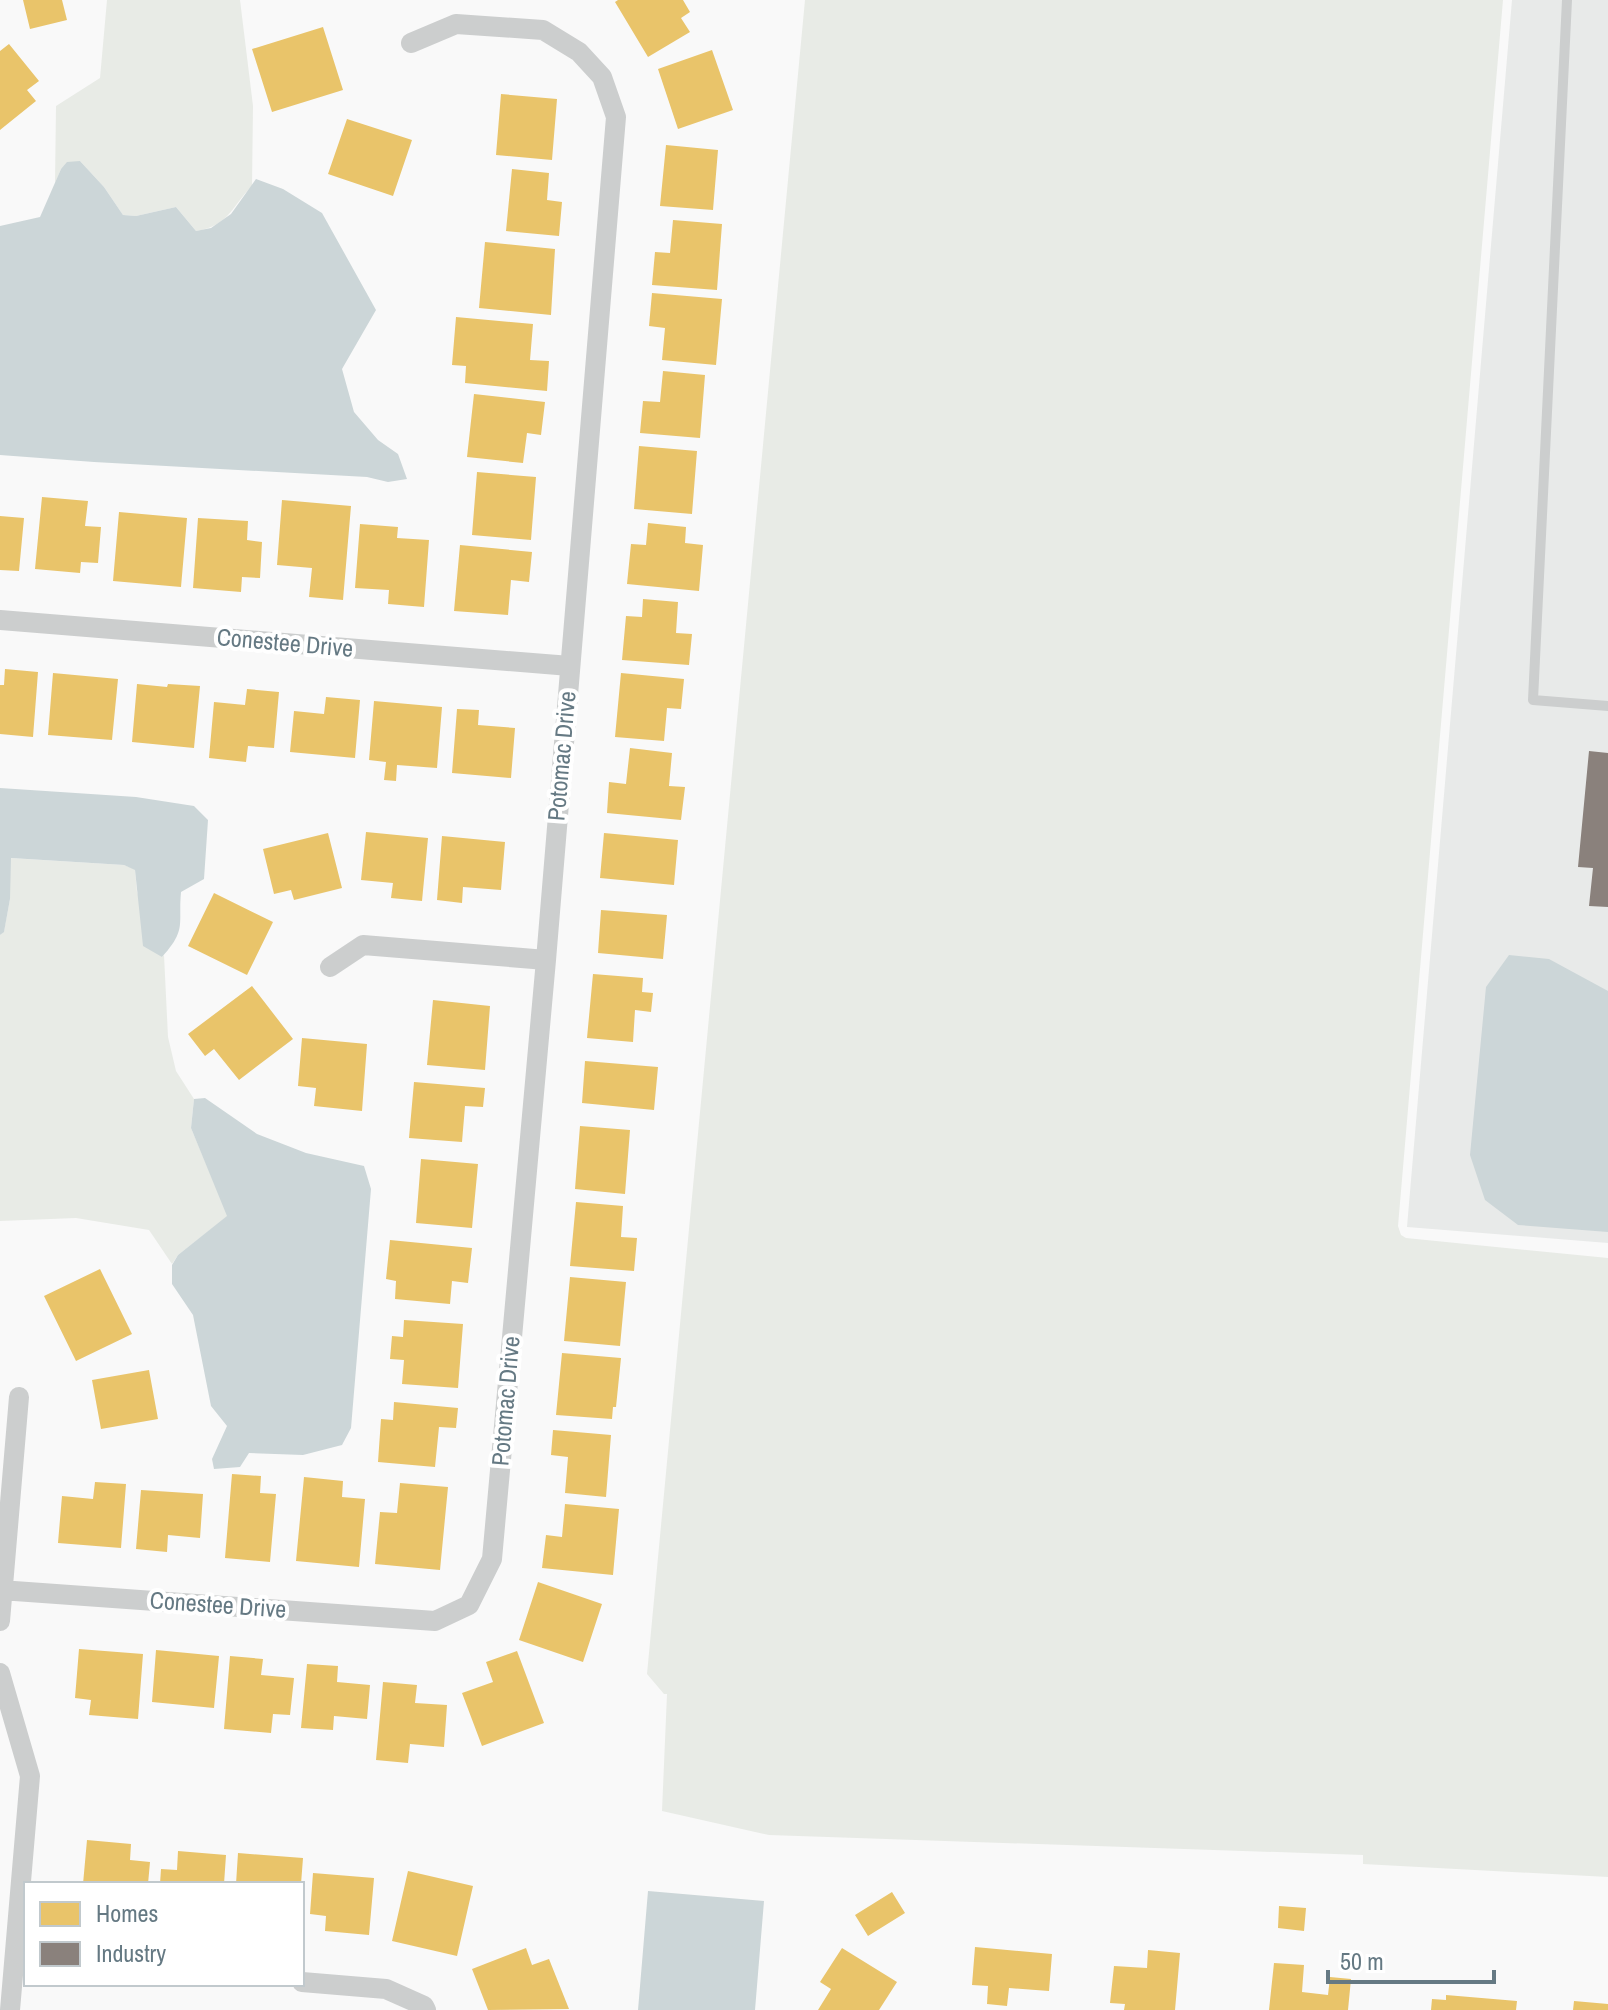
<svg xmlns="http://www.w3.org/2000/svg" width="1608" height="2010" font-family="'Archivo Narrow',sans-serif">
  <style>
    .built { fill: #e8eae9 }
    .green { fill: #e8ebe6 }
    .water { fill: #ccd6d8 }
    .homes { fill: #e9c46a }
    .industry { fill: #8a817c }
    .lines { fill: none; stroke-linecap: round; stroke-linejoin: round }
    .lane { stroke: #cccece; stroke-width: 10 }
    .street { stroke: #cccece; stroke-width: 20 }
    .labels { text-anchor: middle; stroke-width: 8; stroke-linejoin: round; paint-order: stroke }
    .street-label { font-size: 24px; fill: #657983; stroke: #fff }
  </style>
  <rect width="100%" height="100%" fill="#f9f9f9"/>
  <path class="built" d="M 1512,0 L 1608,0 L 1608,1243 L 1407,1227 Z"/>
  <path class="green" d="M 107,0 L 240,0 L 253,106 L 252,186 C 231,207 229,226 196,231 L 176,207 L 136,216 L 123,215 L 104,187 L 80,161 L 61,169 L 55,183 L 56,106 L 100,78 Z
    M 805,0 L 1503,0 L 1398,1226 L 1401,1235 L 1406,1238 L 1608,1258 L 1608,1877 L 1363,1864 L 1363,1855 L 769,1835 L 662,1811 L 667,1694 L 664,1694 L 647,1674 Z
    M 10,858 L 124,865 L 135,869 L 137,892 L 162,957 L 164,955 L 168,1037 L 176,1071 L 194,1099 L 191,1128 L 228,1216 L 178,1255 L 172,1264 L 149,1230 L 76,1218 L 0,1221 L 0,935 L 4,931 L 10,899 Z"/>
  <path class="water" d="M 80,161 L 104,187 L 123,215 L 136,216 L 176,207 L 196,231 L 211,228 L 231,214 L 256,179 L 283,189 L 322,213 L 376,310 L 342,369 L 354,412 L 378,440 L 398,454 L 407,479 L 388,482 L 367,477 L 94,462 L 0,455 L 0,226 L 40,217 L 61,169 L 67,162 Z
    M 0,788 L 136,797 L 194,806 L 208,820 L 204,879 L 181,892 C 178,925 187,929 162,957 L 143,946 L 135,870 L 124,865 L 11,858 L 10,899 L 4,932 L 0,935 Z
    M 1509,955 L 1549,959 L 1608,991 L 1608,1232 L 1518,1225 L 1485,1200 L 1470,1155 L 1486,987 Z
    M 205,1098 L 257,1134 L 306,1153 L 364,1166 L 371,1189 L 351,1428 L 342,1445 L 303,1455 L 249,1453 L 240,1467 L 214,1469 L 212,1459 L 227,1426 L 211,1406 L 193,1315 L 172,1284 L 172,1265 L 178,1255 L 227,1216 L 191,1128 L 194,1099 Z
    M 648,1891 L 764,1901 L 755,2010 L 638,2010 Z"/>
  <path class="homes" d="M 23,0 L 62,0 L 67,20 L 30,29 Z
    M 618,0 L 683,0 L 690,12 L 681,18 L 690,32 L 648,57 L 615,2 Z
    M 323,27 L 343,90 L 272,112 L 252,49 Z
    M 9,44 L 39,81 L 27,90 L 36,101 L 0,130 L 0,51 Z
    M 712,50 L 733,110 L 678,129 L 658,69 Z
    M 501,94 L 557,99 L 552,160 L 496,155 Z
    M 347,119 L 412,140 L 393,196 L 328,174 Z
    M 666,145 L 718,150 L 713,210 L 660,206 Z
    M 512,169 L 549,173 L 547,200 L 562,202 L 559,236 L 506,231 Z
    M 673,220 L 722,224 L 717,290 L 652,285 L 655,252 L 670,253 Z
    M 485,242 L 555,249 L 551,315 L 479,308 Z
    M 652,293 L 722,299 L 716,365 L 662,360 L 665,328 L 649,326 Z
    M 456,317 L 533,324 L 530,360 L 549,361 L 547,391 L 465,383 L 466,366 L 452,365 Z
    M 663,371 L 705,375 L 700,438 L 640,433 L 643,401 L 660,402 Z
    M 474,394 L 545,402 L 541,435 L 527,433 L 523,463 L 467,457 Z
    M 639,446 L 697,451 L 692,514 L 634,509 Z
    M 477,472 L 536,477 L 531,540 L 472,535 Z
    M 42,497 L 88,501 L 85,526 L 101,527 L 98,563 L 81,562 L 80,573 L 35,569 Z
    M 282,500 L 351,506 L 343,600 L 309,597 L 312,568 L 277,565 Z
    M 119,512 L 187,518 L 181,587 L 113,581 Z
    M 0,516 L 24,518 L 19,571 L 0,570 Z
    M 198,518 L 248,521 L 247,540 L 262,542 L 260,578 L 242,577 L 241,592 L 193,588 Z
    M 648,523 L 686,527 L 685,543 L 703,545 L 699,591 L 627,584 L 631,544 L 646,545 Z
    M 360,524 L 398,527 L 397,538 L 429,540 L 424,607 L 388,604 L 389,590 L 355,588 Z
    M 460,545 L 532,552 L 529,582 L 511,580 L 508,615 L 454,611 Z
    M 643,599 L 678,602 L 676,633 L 692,634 L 689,665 L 622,660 L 626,616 L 642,617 Z
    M 5,669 L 38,672 L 33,737 L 0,734 L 0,685 L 4,685 Z
    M 53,673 L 118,679 L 112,740 L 48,735 Z
    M 621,673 L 684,679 L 681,709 L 667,708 L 664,741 L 615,737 Z
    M 137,684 L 167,687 L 168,684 L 200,686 L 194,748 L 132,742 Z
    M 247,689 L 279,692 L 274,748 L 248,746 L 246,762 L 209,758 L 214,702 L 245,705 Z
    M 326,697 L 360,700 L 355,758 L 290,752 L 294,711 L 324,714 Z
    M 374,701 L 442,707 L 437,768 L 397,765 L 396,781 L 384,780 L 386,762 L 369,760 Z
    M 457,709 L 479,710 L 478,725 L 515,728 L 511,778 L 452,773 Z
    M 630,748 L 672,753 L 669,786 L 685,787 L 681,820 L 607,813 L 609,782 L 626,784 Z
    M 366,832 L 428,838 L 422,901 L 391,898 L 393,883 L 361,880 Z
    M 328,833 L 342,888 L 294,900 L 291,890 L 274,894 L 263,849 Z
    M 604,833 L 678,840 L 674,885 L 600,878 Z
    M 442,836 L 505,842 L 501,890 L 463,887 L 462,903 L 437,900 Z
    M 214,893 L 273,922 L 247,975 L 188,946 Z
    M 601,910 L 667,915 L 663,959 L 598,953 Z
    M 593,974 L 643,978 L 642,992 L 653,993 L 651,1012 L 635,1010 L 633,1042 L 587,1038 Z
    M 252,986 L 293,1039 L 239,1080 L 214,1049 L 205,1056 L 188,1034 Z
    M 433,1000 L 490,1006 L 485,1070 L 427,1065 Z
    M 302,1038 L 367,1044 L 362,1111 L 314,1106 L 316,1088 L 298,1086 Z
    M 585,1061 L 658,1067 L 654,1110 L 582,1103 Z
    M 414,1082 L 485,1088 L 483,1107 L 465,1106 L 462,1142 L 409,1138 Z
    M 580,1126 L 630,1130 L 625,1194 L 575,1189 Z
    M 421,1159 L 478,1164 L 472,1228 L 416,1223 Z
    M 576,1202 L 623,1206 L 621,1237 L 637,1238 L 634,1271 L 570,1266 Z
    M 390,1240 L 472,1248 L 468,1283 L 452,1281 L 450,1304 L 395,1299 L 396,1281 L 386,1279 Z
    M 100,1269 L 132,1334 L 76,1361 L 44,1296 Z
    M 570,1277 L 626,1282 L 620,1346 L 564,1341 Z
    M 404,1320 L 463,1324 L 458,1388 L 402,1384 L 404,1360 L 390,1359 L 392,1336 L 403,1337 Z
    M 562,1353 L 621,1358 L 616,1407 L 613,1407 L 612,1419 L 556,1415 Z
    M 149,1370 L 158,1419 L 101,1429 L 92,1380 Z
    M 394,1402 L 458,1408 L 456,1428 L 439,1427 L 435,1467 L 378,1462 L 381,1419 L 393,1420 Z
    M 553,1430 L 611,1435 L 606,1497 L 565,1493 L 568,1457 L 551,1455 Z
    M 232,1474 L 261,1476 L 260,1493 L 276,1494 L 270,1562 L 225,1558 Z
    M 304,1477 L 343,1481 L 342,1497 L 365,1499 L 359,1567 L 296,1561 Z
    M 95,1482 L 126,1484 L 121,1548 L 58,1543 L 62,1496 L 93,1499 Z
    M 400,1483 L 448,1487 L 440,1570 L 375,1564 L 380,1512 L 397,1513 Z
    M 141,1490 L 203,1494 L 200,1538 L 168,1535 L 167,1552 L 136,1549 Z
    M 565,1504 L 619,1509 L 613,1575 L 542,1568 L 546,1535 L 562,1537 Z
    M 538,1582 L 602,1604 L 583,1662 L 519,1640 Z
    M 79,1649 L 143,1654 L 138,1719 L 89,1715 L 91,1700 L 75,1698 Z
    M 156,1650 L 219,1656 L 214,1708 L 152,1702 Z
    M 517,1651 L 544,1723 L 482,1746 L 462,1693 L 493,1682 L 486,1662 Z
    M 230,1656 L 263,1659 L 261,1675 L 294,1678 L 290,1715 L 273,1714 L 271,1733 L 224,1729 Z
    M 307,1664 L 338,1666 L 337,1682 L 370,1685 L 367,1719 L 334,1716 L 333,1730 L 301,1728 Z
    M 383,1682 L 417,1685 L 415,1703 L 447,1705 L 444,1747 L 410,1744 L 408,1763 L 376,1760 Z
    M 87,1840 L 131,1844 L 130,1860 L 150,1862 L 148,1884 L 83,1884 Z
    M 178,1851 L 226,1855 L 224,1884 L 160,1884 L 161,1869 L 177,1870 Z
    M 238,1853 L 303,1858 L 301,1884 L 236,1884 Z
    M 408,1871 L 473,1886 L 457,1956 L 392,1941 Z
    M 313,1873 L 374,1878 L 369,1935 L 325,1931 L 326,1916 L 310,1914 Z
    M 892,1892 L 905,1913 L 868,1936 L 855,1915 Z
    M 1279,1906 L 1306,1908 L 1304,1931 L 1278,1928 Z
    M 975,1947 L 1052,1954 L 1049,1991 L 1009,1988 L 1007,2006 L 987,2004 L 988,1986 L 972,1985 Z
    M 526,1948 L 532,1965 L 549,1959 L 569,2009 L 488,2010 L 472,1969 Z
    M 842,1948 L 897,1982 L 879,2010 L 818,2010 L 831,1989 L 820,1982 Z
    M 1148,1950 L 1180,1953 L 1175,2010 L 1124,2010 L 1125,2004 L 1110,2003 L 1114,1966 L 1147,1968 Z
    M 1274,1963 L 1304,1965 L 1302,1992 L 1328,1995 L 1330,1977 L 1351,1979 L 1348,2010 L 1269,2010 Z
    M 1446,1995 L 1517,2001 L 1516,2010 L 1431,2010 L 1432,1999 L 1446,2000 Z
    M 1574,2001 L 1608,2004 L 1608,2010 L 1573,2010 Z"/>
  <path class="industry" d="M 1589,751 L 1608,753 L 1608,907 L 1589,906 L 1593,868 L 1578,867 Z"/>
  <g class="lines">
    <path class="lane" d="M 1567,0 L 1533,700 L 1608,706"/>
    <path class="street" d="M 0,620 L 570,666
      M 330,967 L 363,945 L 546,960
      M 0,1590 L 435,1621 L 469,1605 L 492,1559 L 546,960 L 616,117 L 602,77 L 579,52 L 543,30 L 456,24 L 411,43
      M 0,1621 L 19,1397
      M 0,1673 L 30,1776 L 10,2010
      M 302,1982 L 386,1989 L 424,2006 L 426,2010"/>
  </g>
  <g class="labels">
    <g class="street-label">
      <text transform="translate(285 643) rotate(5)" y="8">Conestee Drive</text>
      <text transform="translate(562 756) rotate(-85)" y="8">Potomac Drive</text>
      <text transform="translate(506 1401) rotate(-85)" y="8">Potomac Drive</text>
      <text transform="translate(218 1605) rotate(4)" y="8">Conestee Drive</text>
    </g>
  </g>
  <rect x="24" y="1882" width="280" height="104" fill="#ffffff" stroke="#c1c9cd" stroke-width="2"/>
  <rect x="40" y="1902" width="40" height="24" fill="#e9c46a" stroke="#c1c9cd" stroke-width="2"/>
  <text x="96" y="1922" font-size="24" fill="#657983">Homes</text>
  <rect x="40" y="1942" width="40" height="24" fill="#8a817c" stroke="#c1c9cd" stroke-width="2"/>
  <text x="96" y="1962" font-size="24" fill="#657983">Industry</text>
  <path d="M1328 1970v12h166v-12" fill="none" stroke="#657983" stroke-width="4"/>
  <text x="1340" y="1970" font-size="24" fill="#657983" stroke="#ffffff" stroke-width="6" paint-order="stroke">50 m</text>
</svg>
